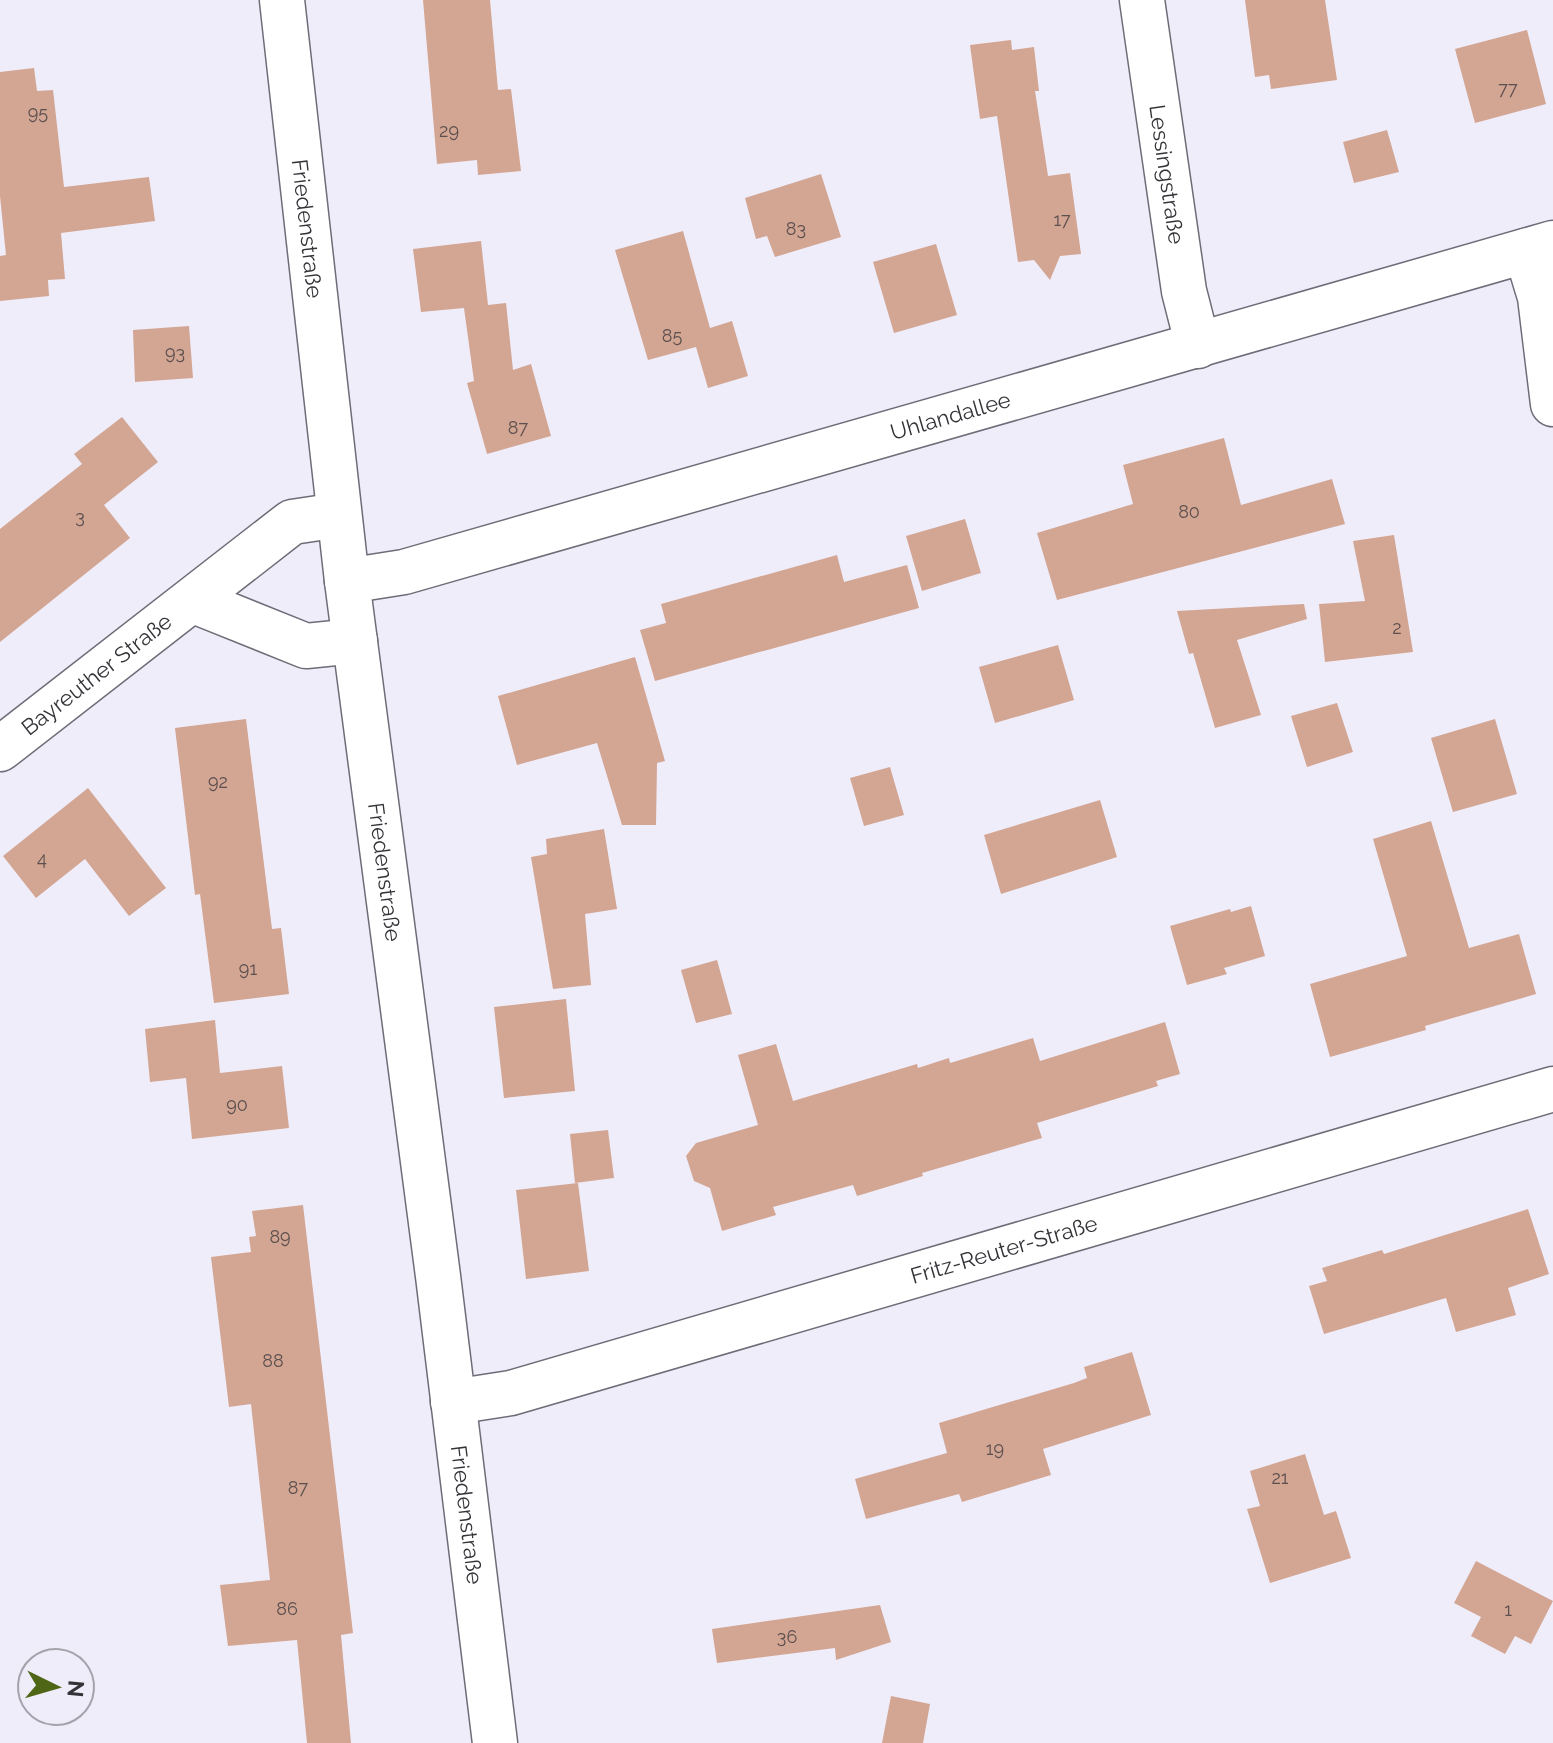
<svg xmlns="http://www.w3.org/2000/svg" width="1553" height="1743" font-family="Raleway,sans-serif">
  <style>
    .building { fill: #d3a593 }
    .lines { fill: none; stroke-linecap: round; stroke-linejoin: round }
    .minor-casing { stroke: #6e6c77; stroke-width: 47 }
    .minor { stroke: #fff; stroke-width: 44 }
    .labels { text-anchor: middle; stroke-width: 8; stroke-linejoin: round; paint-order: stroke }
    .number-label { font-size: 18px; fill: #5c504f }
    .street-label { font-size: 22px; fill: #343338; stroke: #efedfa }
  </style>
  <rect width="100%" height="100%" fill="#efedfa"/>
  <path class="building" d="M 423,0 L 490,0 L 498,90 L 511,89 L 521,171 L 478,175 L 477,160 L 437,164 Z
    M 1245,0 L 1325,0 L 1337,80 L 1271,89 L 1269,75 L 1255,77 Z
    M 1527,30 L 1546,104 L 1475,123 L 1455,49 Z
    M 1011,40 L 1012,50 L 1034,47 L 1039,91 L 1035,91 L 1048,176 L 1070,173 L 1081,254 L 1060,256 L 1050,280 L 1034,260 L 1018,262 L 997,116 L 980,119 L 970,45 Z
    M 34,68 L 37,91 L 53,90 L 64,187 L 149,177 L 155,221 L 61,233 L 65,279 L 48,280 L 49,296 L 0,301 L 0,256 L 6,255 L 0,196 L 0,72 Z
    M 1387,130 L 1399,172 L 1354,183 L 1343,142 Z
    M 821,174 L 841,237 L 775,257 L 767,236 L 756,239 L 745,198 Z
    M 683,231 L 710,328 L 732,321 L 748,376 L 708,388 L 696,347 L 648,360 L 615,250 Z
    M 481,241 L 488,305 L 506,303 L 513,370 L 531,364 L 551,436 L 487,454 L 467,383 L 474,381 L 464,308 L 421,312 L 413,249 Z
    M 936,244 L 957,315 L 894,333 L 873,262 Z
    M 189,326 L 193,378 L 135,382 L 133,330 Z
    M 122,417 L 158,462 L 104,505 L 130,538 L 0,642 L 0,529 L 82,464 L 74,454 Z
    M 1224,438 L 1241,505 L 1332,479 L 1345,524 L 1057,600 L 1037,533 L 1133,504 L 1123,465 Z
    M 965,519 L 981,573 L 922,591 L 906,536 Z
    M 1394,535 L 1413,652 L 1325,662 L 1319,604 L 1365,601 L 1353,541 Z
    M 837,555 L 844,582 L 907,565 L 919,608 L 655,681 L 640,630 L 666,623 L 661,604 Z
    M 1304,604 L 1307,619 L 1237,640 L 1261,715 L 1215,728 L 1193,653 L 1189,654 L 1177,611 Z
    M 1058,645 L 1074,700 L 995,723 L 979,667 Z
    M 635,657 L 665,761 L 657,763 L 656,825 L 622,825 L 597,743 L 517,765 L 498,696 Z
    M 1337,703 L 1353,752 L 1307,767 L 1291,716 Z
    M 246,719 L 272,929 L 281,928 L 289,994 L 214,1003 L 200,894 L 195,895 L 175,728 Z
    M 1495,719 L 1517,794 L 1453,812 L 1431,738 Z
    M 890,767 L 904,815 L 864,826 L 850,778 Z
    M 88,788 L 166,888 L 129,916 L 85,859 L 36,898 L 3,856 Z
    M 1100,800 L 1117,857 L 1001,894 L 984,835 Z
    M 1431,821 L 1469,948 L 1519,934 L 1536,994 L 1425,1026 L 1426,1030 L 1330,1057 L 1310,984 L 1407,956 L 1373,839 Z
    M 604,829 L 617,909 L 585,914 L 591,985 L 553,989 L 531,857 L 547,854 L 546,839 Z
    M 1251,906 L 1265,956 L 1224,968 L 1227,974 L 1187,985 L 1170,926 L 1230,909 L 1231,912 Z
    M 717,960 L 732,1014 L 696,1023 L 681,970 Z
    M 566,999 L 575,1091 L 504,1098 L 494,1007 Z
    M 215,1020 L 220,1073 L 282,1066 L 289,1128 L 192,1139 L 186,1078 L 150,1082 L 145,1029 Z
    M 1165,1022 L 1180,1074 L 1156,1081 L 1158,1086 L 1037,1123 L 1042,1138 L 922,1173 L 923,1176 L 857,1196 L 853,1185 L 773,1207 L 776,1215 L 722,1231 L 710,1188 L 694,1181 L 686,1156 L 696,1143 L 758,1125 L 738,1055 L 776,1044 L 793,1101 L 917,1064 L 918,1068 L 949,1058 L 950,1063 L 1033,1038 L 1040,1061 Z
    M 608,1130 L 614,1178 L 575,1183 L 570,1134 Z
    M 578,1183 L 589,1271 L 526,1279 L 516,1190 Z
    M 303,1205 L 353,1633 L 341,1635 L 351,1743 L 307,1743 L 297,1640 L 228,1646 L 220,1585 L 270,1580 L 251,1404 L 229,1407 L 211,1257 L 251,1252 L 249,1237 L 256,1236 L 252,1211 Z
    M 1528,1209 L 1549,1274 L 1508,1288 L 1516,1315 L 1456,1332 L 1446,1298 L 1324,1334 L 1309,1286 L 1327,1281 L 1322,1268 L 1382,1250 L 1384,1254 Z
    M 1132,1352 L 1151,1415 L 1043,1449 L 1051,1475 L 962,1502 L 959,1494 L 866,1519 L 855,1479 L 947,1453 L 939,1423 L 1074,1383 L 1087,1378 L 1084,1367 Z
    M 1305,1454 L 1324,1515 L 1336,1511 L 1351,1558 L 1270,1583 L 1247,1509 L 1260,1506 L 1250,1471 Z
    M 1476,1561 L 1553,1601 L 1531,1644 L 1515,1636 L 1505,1654 L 1471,1636 L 1481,1617 L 1454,1603 Z
    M 880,1605 L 891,1642 L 836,1660 L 835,1648 L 717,1663 L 712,1629 Z
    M 891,1696 L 930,1704 L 923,1743 L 882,1743 Z"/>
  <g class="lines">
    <g class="minor-casing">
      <g id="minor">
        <path id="s1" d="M 282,0 L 347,581 L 438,1276 L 495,1743"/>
        <path id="s2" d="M 1142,0 L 1184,291 L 1198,346"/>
        <path d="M 1526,251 L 1540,297 L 1553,404"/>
        <path id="s3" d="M 347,581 L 404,572 L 1553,243"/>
        <path d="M 194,601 L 306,646 L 355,641"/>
        <path id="s4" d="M 0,749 L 292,522 L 339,515"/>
        <path id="s5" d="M 453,1402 L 511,1393 L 1553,1089"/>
      </g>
    </g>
    <use href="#minor" class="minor"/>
  </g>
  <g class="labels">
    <g class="number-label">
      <text x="1508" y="95">77</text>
      <text x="38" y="119">95</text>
      <text x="449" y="137">29</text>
      <text x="1062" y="226">17</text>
      <text x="796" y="235">83</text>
      <text x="672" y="342">85</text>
      <text x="175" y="359">93</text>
      <text x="518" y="434">87</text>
      <text x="1189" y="518">80</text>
      <text x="80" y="523">3</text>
      <text x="1397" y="634">2</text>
      <text x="218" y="788">92</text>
      <text x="42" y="865">4</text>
      <text x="248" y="975">91</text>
      <text x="237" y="1111">90</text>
      <text x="280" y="1243">89</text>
      <text x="273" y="1367">88</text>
      <text x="995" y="1455">19</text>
      <text x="1280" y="1484">21</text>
      <text x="298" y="1494">87</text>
      <text x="287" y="1615">86</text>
      <text x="1508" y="1616">1</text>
      <text x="787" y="1643">36</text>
    </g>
    <g class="street-label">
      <text dy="8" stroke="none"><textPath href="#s2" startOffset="176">Lessingstraße</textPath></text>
      <text dy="8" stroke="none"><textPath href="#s1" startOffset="230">Friedenstraße</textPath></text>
      <text dy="8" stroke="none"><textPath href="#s3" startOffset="626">Uhlandallee</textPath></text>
      <text dy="8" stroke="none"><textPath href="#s4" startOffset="122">Bayreuther Straße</textPath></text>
      <text dy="8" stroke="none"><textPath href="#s1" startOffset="878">Friedenstraße</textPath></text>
      <text dy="8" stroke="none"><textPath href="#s5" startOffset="572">Fritz-Reuter-Straße</textPath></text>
      <text dy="8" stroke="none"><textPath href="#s1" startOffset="1526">Friedenstraße</textPath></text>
    </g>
  </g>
  <g transform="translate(56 1687) rotate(95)"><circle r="38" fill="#efedfa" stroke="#a4a3ac" stroke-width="2"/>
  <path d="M0-6L14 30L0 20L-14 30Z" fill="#4e6616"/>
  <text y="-12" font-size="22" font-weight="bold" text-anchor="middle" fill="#343338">N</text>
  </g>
</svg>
